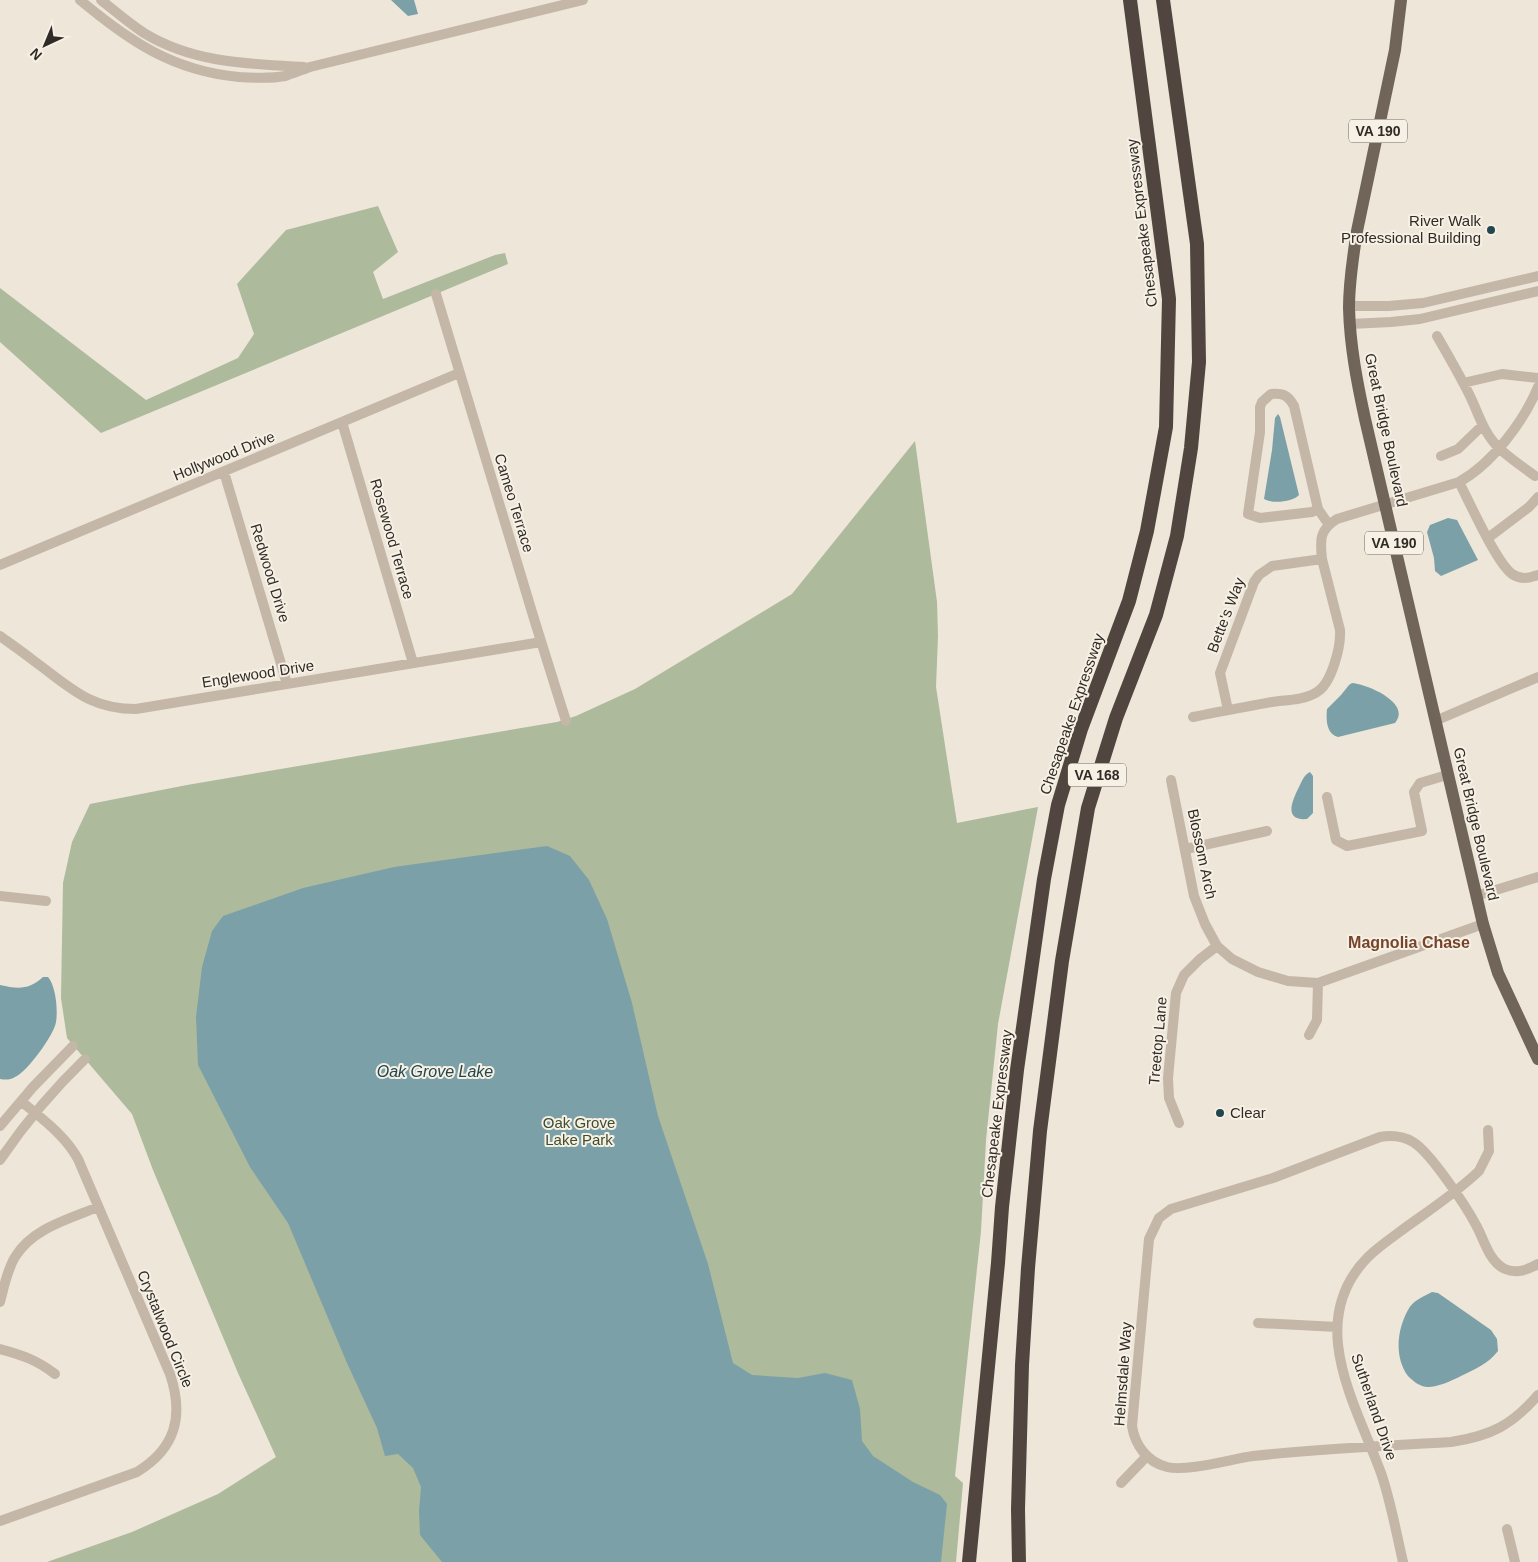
<svg xmlns="http://www.w3.org/2000/svg" width="1538" height="1562" font-family="Helvetica,sans-serif">
  <style>
    .green { fill: #adba9c }
    .water { fill: #7ca0a7 }
    .lines { fill: none; stroke-linecap: round; stroke-linejoin: round }
    .minor { stroke: #c4b7a7; stroke-width: 10 }
    .major { stroke: #716459; stroke-width: 12 }
    .highway { stroke: #51463f; stroke-width: 14 }
    .poi-dot { fill: #22464d; stroke: #f6f0e5; stroke-width: 2 }
    .labels { text-anchor: middle; stroke-width: 4; stroke-linejoin: round; paint-order: stroke }
    .shield { fill: #f6f0e5; stroke: #6c6660; stroke-width: 1 }
    .shield-label { font-size: 14px; font-weight: bold; fill: #312b27 }
    .poi-label { font-size: 15px; fill: #312b27; stroke: #f6f0e5; text-anchor: end }
    .street-label { font-size: 15px; fill: #312b27; stroke: #f6f0e5 }
    .park-label { font-size: 15px; fill: #3e4c2e; stroke: #f6f0e5 }
    .neighbourhood-label { font-size: 16px; font-weight: bold; fill: #76442a; stroke: #f6f0e5 }
    .water-label { font-size: 16px; font-style: italic; fill: #22464d; stroke: #f6f0e5 }
  </style>
  <rect width="100%" height="100%" fill="#ede6d9"/>
  <path class="green" d="M 378,206 L 398,252 L 373,272 L 383,299 L 495,255 L 505,253 L 508,264 L 101,433 L 0,342 L 0,288 L 146,400 L 238,358 L 254,334 L 237,284 L 286,230 Z
    M 915,441 L 937,602 L 938,636 L 936,687 L 957,823 L 1038,807 L 998,1024 L 986,1140 L 981,1231 L 955,1476 L 963,1483 L 956,1562 L 47,1562 L 132,1532 L 218,1494 L 276,1457 L 238,1373 L 153,1170 L 132,1114 L 67,1038 L 61,998 L 63,883 L 72,842 L 90,804 L 187,785 L 557,722 L 576,716 L 635,689 L 792,594 Z"/>
  <path class="water" d="M 391,0 L 414,0 L 418,14 L 408,16 Z
    M 1278,414 L 1280,417 L 1299,495 C 1293,502 1272,504 1264,499 L 1272,450 L 1275,418 Z
    M 1448,518 L 1457,520 L 1478,560 L 1441,576 L 1435,571 L 1434,558 L 1427,532 L 1430,525 Z
    M 1352,683 C 1367,684 1412,703 1395,723 L 1338,737 C 1326,734 1326,719 1327,709 L 1341,695 L 1349,685 Z
    M 1310,772 L 1313,776 L 1313,813 L 1307,819 C 1285,821 1291,804 1297,791 C 1301,784 1303,775 1310,772 Z
    M 547,846 L 570,856 L 589,880 L 607,919 L 632,1003 L 658,1116 L 708,1264 L 733,1363 L 752,1375 L 798,1378 L 825,1373 L 852,1380 L 860,1409 L 862,1441 L 873,1456 L 913,1482 L 940,1495 L 947,1504 L 941,1562 L 442,1562 L 420,1535 L 419,1511 L 421,1487 L 413,1468 L 398,1454 L 385,1456 L 377,1428 L 347,1363 L 288,1223 L 250,1167 L 198,1065 L 196,1017 L 202,967 L 212,931 L 223,916 L 303,888 L 394,867 Z
    M 43,977 L 48,977 C 56,986 58,1011 56,1022 C 54,1035 27,1072 15,1077 C 10,1080 6,1080 0,1079 L 0,985 C 18,989 29,990 43,977 Z
    M 1432,1292 L 1438,1293 L 1491,1330 L 1497,1339 L 1498,1351 C 1488,1364 1475,1369 1461,1376 C 1451,1381 1438,1387 1428,1387 C 1420,1387 1413,1381 1408,1376 C 1394,1357 1397,1330 1408,1310 C 1413,1300 1423,1297 1432,1292 Z"/>
  <g class="lines">
    <path class="minor" d="M 80,0 C 129,41 173,71 239,77 C 254,78 270,79 285,76 C 293,73 302,70 310,67 L 583,0
      M 101,0 C 115,11 129,23 144,33 C 193,63 248,64 304,67
      M 436,294 L 535,622 L 566,721
      M 1349,306 L 1389,306 L 1423,303 L 1538,276
      M 1350,324 L 1391,322 L 1420,319 L 1538,291
      M 1437,336 C 1448,355 1459,374 1469,394 C 1478,412 1483,432 1498,447 C 1509,458 1523,467 1535,476
      M 1463,383 L 1502,374 L 1538,378
      M 342,422 L 413,663
      M 1441,456 L 1458,449 L 1483,425
      M 224,472 L 287,684
      M 1459,482 C 1470,503 1496,562 1512,574 C 1521,580 1529,578 1538,575
      M 1318,509 L 1312,512 L 1260,518 L 1248,514 L 1260,432 L 1260,407 L 1262,402 L 1271,394 C 1283,393 1288,395 1294,406 L 1318,509 L 1329,525
      M 1488,538 L 1529,507 L 1538,497
      M 0,565 L 459,373
      M 0,636 C 11,644 23,652 34,661 C 70,687 89,709 136,709 L 541,642
      M 1228,710 L 1220,673 L 1254,582 L 1259,575 L 1272,566 L 1322,559 C 1320,540 1319,530 1337,519 L 1459,482 C 1492,464 1524,421 1538,387
      M 1193,717 C 1220,711 1246,707 1272,702 C 1286,700 1305,700 1317,692 C 1332,683 1341,646 1340,630 L 1322,559
      M 1435,721 L 1538,677
      M 1171,780 L 1194,896 L 1205,924 L 1217,946 L 1232,959 L 1258,972 L 1288,981 L 1318,983 L 1483,924
      M 1327,797 L 1336,840 L 1347,846 L 1422,831 L 1414,792 L 1420,783 L 1447,775
      M 1186,849 L 1267,831
      M 0,896 L 46,901
      M 1476,896 L 1538,877
      M 1309,1035 L 1317,1020 L 1318,983
      M 1179,1123 L 1169,1098 L 1168,1078 L 1176,993 L 1184,975 L 1200,959 L 1217,946
      M 0,1126 L 33,1087 L 73,1046
      M 0,1160 C 25,1123 53,1090 85,1059
      M 1538,1264 C 1527,1270 1517,1274 1505,1269 C 1489,1262 1484,1239 1476,1225 C 1466,1206 1430,1152 1413,1142 C 1403,1136 1392,1135 1380,1137 L 1273,1178 L 1171,1209 L 1159,1218 L 1149,1239 L 1132,1426 C 1135,1445 1147,1462 1167,1467 C 1187,1472 1231,1459 1253,1456 C 1319,1449 1385,1446 1451,1442 C 1491,1436 1512,1425 1538,1395
      M 0,1302 C 4,1287 7,1270 15,1257 C 33,1228 69,1219 98,1207
      M 1258,1323 L 1337,1327
      M 0,1349 C 22,1355 37,1360 55,1374
      M 1121,1483 L 1147,1456
      M 0,1521 L 137,1472 C 176,1448 184,1416 170,1374 L 78,1159 C 65,1135 42,1119 21,1101
      M 1507,1529 L 1515,1562
      M 1403,1562 C 1396,1532 1391,1502 1381,1473 C 1356,1404 1304,1322 1368,1257 C 1377,1248 1387,1241 1398,1233 C 1425,1213 1455,1194 1479,1171 L 1489,1151 L 1488,1130"/>
    <path class="major" d="M 1401,0 L 1395,50 L 1357,231 C 1353,256 1349,282 1349,308 C 1350,346 1357,382 1365,419 L 1483,924 L 1498,973 L 1538,1059"/>
    <path class="highway" d="M 969,1562 L 998,1263 L 1002,1207 L 1017,1070 L 1044,879 L 1058,805 L 1081,729 L 1129,601 L 1147,531 L 1166,427 L 1169,299 L 1130,0
      M 1019,1562 L 1018,1509 L 1022,1365 L 1028,1268 L 1040,1131 L 1062,961 L 1088,808 L 1116,718 L 1156,615 L 1177,536 L 1191,448 L 1199,362 L 1197,244 L 1163,0"/>
  </g>
  <g class="poi-dot">
    <circle cx="1491" cy="230" r="5"/>
    <circle cx="1220" cy="1113" r="5"/>
  </g>
  <g class="labels">
    <g class="shield">
      <rect x="1349" y="119.5" width="58" height="23" rx="4"/>
      <rect x="1365" y="531.5" width="58" height="23" rx="4"/>
      <rect x="1068" y="763.5" width="58" height="23" rx="4"/>
    </g>
    <g class="shield-label">
      <text x="1378" y="136">VA 190</text>
      <text x="1394" y="548">VA 190</text>
      <text x="1097" y="780">VA 168</text>
    </g>
    <g class="poi-label">
      <text x="1481" y="226">River Walk<tspan x="1481" dy="17">Professional Building</tspan></text>
      <text x="1230" y="1118" text-anchor="start">Clear</text>
    </g>
    <g class="street-label">
      <text transform="translate(1142 223) rotate(-97)" y="5">Chesapeake Expressway</text>
      <text transform="translate(1386 430) rotate(78)" y="5">Great Bridge Boulevard</text>
      <text transform="translate(224 456) rotate(-22)" y="5">Hollywood Drive</text>
      <text transform="translate(514 503) rotate(73)" y="5">Cameo Terrace</text>
      <text transform="translate(392 539) rotate(74)" y="5">Rosewood Terrace</text>
      <text transform="translate(270 573) rotate(73)" y="5">Redwood Drive</text>
      <text transform="translate(1226 615) rotate(-69)" y="5">Bette's Way</text>
      <text transform="translate(258 674) rotate(-9)" y="5">Englewood Drive</text>
      <text transform="translate(1072 714) rotate(-71)" y="5">Chesapeake Expressway</text>
      <text transform="translate(1476 824) rotate(77)" y="5">Great Bridge Boulevard</text>
      <text transform="translate(1202 854) rotate(78)" y="5">Blossom Arch</text>
      <text transform="translate(1158 1041) rotate(-85)" y="5">Treetop Lane</text>
      <text transform="translate(997 1114) rotate(-83)" y="5">Chesapeake Expressway</text>
      <text transform="translate(165 1329) rotate(68)" y="5">Crystalwood Circle</text>
      <text transform="translate(1123 1374) rotate(-86)" y="5">Helmsdale Way</text>
      <text transform="translate(1374 1407) rotate(71)" y="5">Sutherland Drive</text>
    </g>
    <g class="park-label">
      <text x="579" y="1128">Oak Grove<tspan x="579" dy="17">Lake Park</tspan></text>
    </g>
    <g class="neighbourhood-label">
      <text x="1409" y="948">Magnolia Chase</text>
    </g>
    <g class="water-label">
      <text x="435" y="1077">Oak Grove Lake</text>
    </g>
  </g>
  <g transform="translate(45 45) rotate(224)" stroke="#f6f0e5" stroke-width="4" paint-order="stroke">
  <path d="M0-4L9 19L0 12L-9 19Z" fill="#312b27"/>
  <text y="-8" font-size="14" font-weight="bold" text-anchor="middle" fill="#312b27">N</text>
  </g>
</svg>
